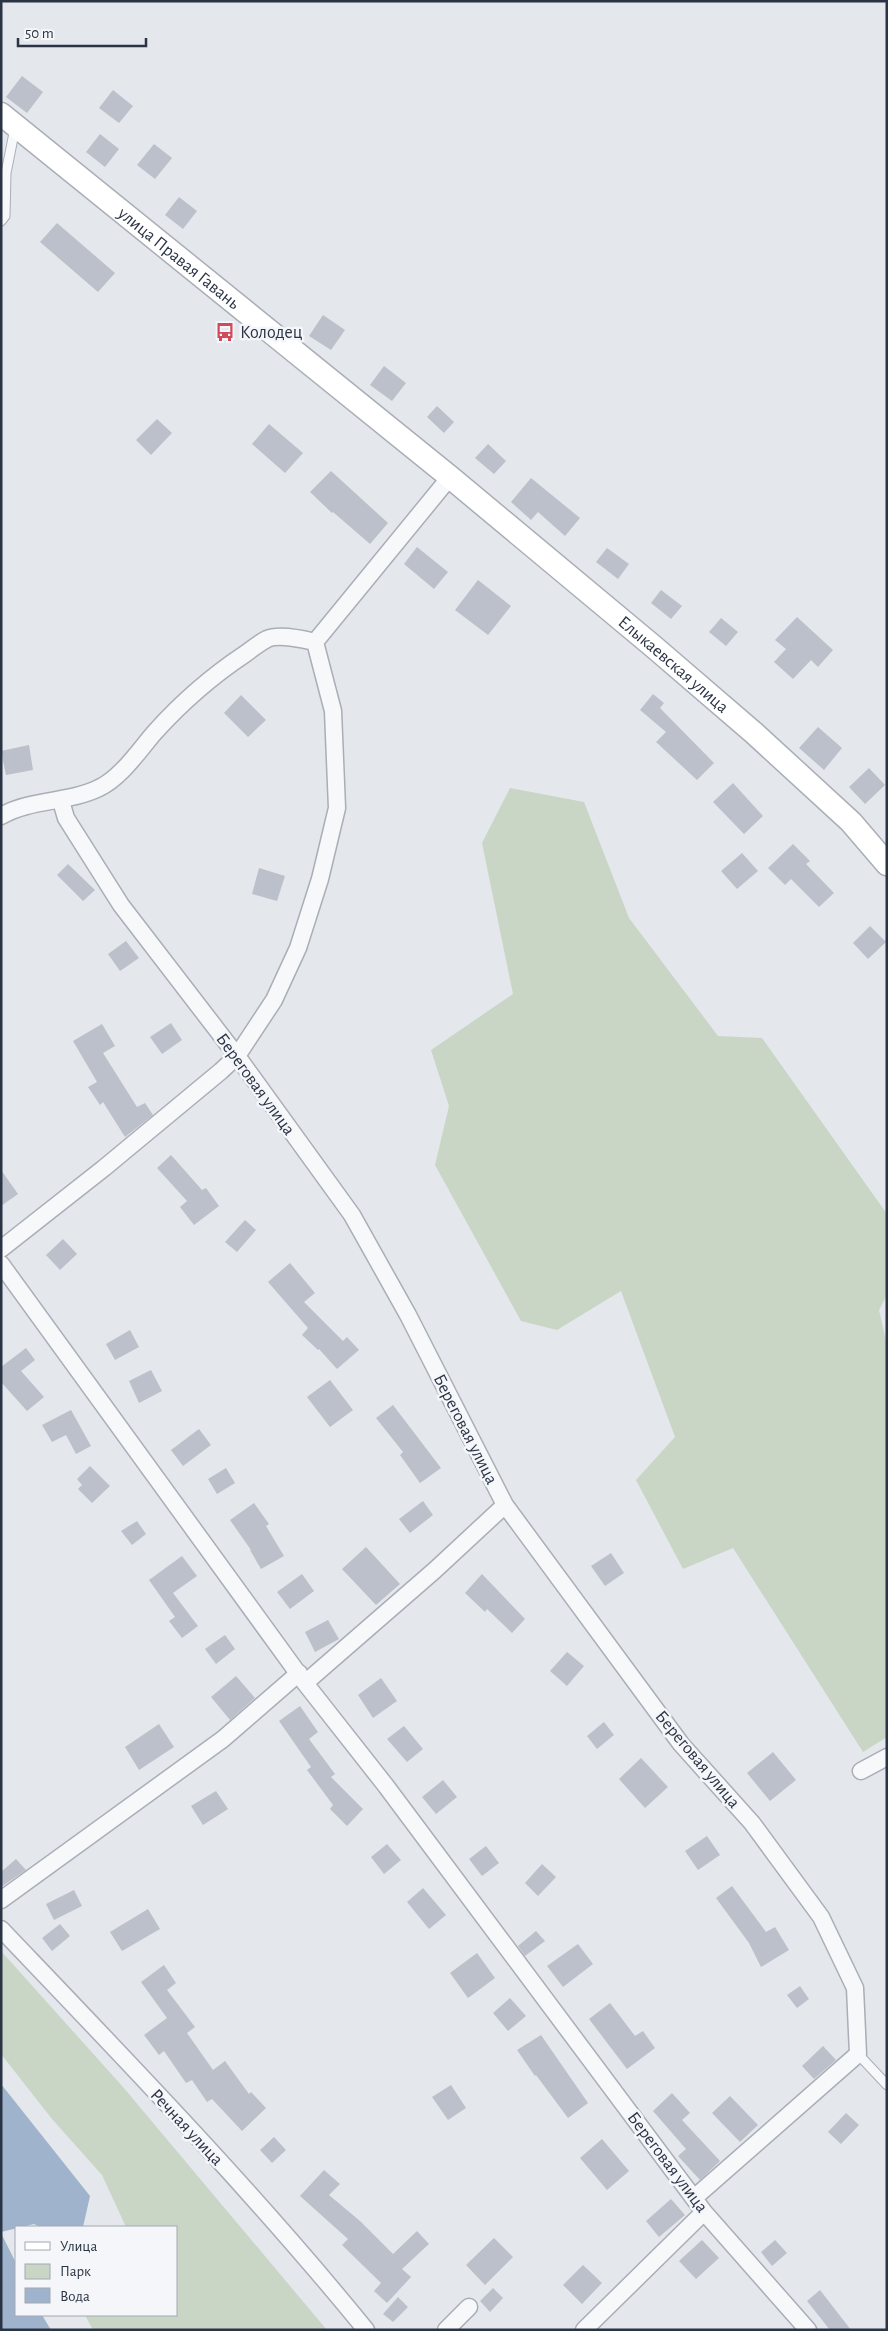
<svg xmlns="http://www.w3.org/2000/svg" width="888" height="2331" font-family="'Alegreya Sans',sans-serif">
  <style>
    .green { fill: #c9d6c5 }
    .water { fill: #9fb4cc }
    .building { fill: #bbc0ca }
    .lines { fill: none; stroke-linecap: round; stroke-linejoin: round }
    .lane-casing { stroke: #a9aeb7; stroke-width: 11 }
    .street-casing { stroke: #a9aeb7; stroke-width: 19 }
    .secondary-casing { stroke: #a9aeb7; stroke-width: 25 }
    .lane { stroke: #f7f8fa; stroke-width: 9 }
    .street { stroke: #f7f8fa; stroke-width: 16 }
    .secondary { stroke: #fff; stroke-width: 22 }
    .labels { text-anchor: middle; stroke-width: 5; stroke-linejoin: round; paint-order: stroke }
    .street-label { font-size: 18px; fill: #2b3445; stroke: #f4f6f9 }
    .poi-label { font-size: 18px; fill: #2b3445; stroke: #f4f6f9; text-anchor: start }
  </style>
  <rect width="100%" height="100%" fill="#e4e7ec"/>
  <path class="green" d="M 510,788 L 584,802 L 629,918 L 718,1036 L 762,1038 L 887,1214 L 887,1295 L 879,1310 L 887,1345 L 887,1737 L 863,1752 L 733,1548 L 683,1569 L 636,1480 L 675,1437 L 621,1291 L 557,1330 L 521,1321 L 435,1165 L 449,1106 L 431,1050 L 513,994 L 482,843 Z
    M 1,1951 L 123,2087 L 327,2330 L 93,2330 L 85,2315 L 176,2315 L 176,2227 L 126,2227 L 102,2175 L 52,2119 L 1,2054 Z"/>
  <path class="water" d="M 1,2084 L 90,2196 L 83,2227 L 40,2227 L 34,2224 L 1,2232 Z
    M 1,2233 L 16,2263 L 16,2315 L 42,2315 L 51,2330 L 1,2330 Z"/>
  <path class="building" d="M 22,76 L 43,92 L 27,113 L 6,97 Z
    M 113,90 L 133,106 L 119,123 L 99,108 Z
    M 100,134 L 119,149 L 105,167 L 86,152 Z
    M 154,144 L 172,158 L 155,179 L 137,165 Z
    M 179,197 L 197,211 L 183,229 L 165,215 Z
    M 57,223 L 115,273 L 98,292 L 40,242 Z
    M 323,315 L 345,330 L 331,350 L 309,336 Z
    M 384,366 L 406,383 L 392,401 L 370,385 Z
    M 437,406 L 454,422 L 444,433 L 427,417 Z
    M 157,419 L 172,433 L 151,455 L 136,440 Z
    M 269,424 L 303,453 L 285,473 L 252,444 Z
    M 488,444 L 506,461 L 494,474 L 475,458 Z
    M 331,471 L 388,523 L 370,544 L 333,512 L 332,513 L 310,492 Z
    M 531,478 L 580,518 L 565,536 L 538,512 L 531,520 L 511,502 Z
    M 417,547 L 448,572 L 434,589 L 404,564 Z
    M 607,548 L 629,564 L 618,579 L 596,562 Z
    M 478,580 L 511,606 L 488,635 L 455,610 Z
    M 661,590 L 682,606 L 671,619 L 651,603 Z
    M 797,617 L 833,650 L 818,667 L 811,660 L 793,679 L 774,662 L 786,649 L 775,640 Z
    M 721,618 L 738,632 L 726,646 L 709,632 Z
    M 653,694 L 664,703 L 660,708 L 714,763 L 697,780 L 656,742 L 666,732 L 640,710 Z
    M 241,695 L 266,720 L 248,737 L 224,713 Z
    M 818,727 L 842,748 L 824,770 L 799,748 Z
    M 29,745 L 33,770 L 6,775 L 1,751 Z
    M 869,768 L 885,785 L 865,804 L 849,787 Z
    M 733,783 L 763,816 L 744,834 L 713,802 Z
    M 793,844 L 810,861 L 806,864 L 834,893 L 819,907 L 791,879 L 785,885 L 768,868 Z
    M 742,853 L 758,871 L 737,889 L 721,871 Z
    M 68,864 L 95,890 L 83,901 L 57,875 Z
    M 259,868 L 285,876 L 277,901 L 252,894 Z
    M 870,926 L 886,942 L 868,959 L 853,943 Z
    M 126,941 L 139,958 L 120,971 L 108,954 Z
    M 171,1023 L 182,1040 L 162,1054 L 150,1037 Z
    M 102,1024 L 115,1046 L 103,1053 L 137,1107 L 145,1103 L 153,1115 L 125,1137 L 103,1102 L 100,1105 L 88,1087 L 97,1082 L 73,1041 Z
    M 171,1155 L 202,1190 L 206,1188 L 219,1206 L 194,1225 L 180,1207 L 187,1201 L 157,1168 Z
    M 1,1170 L 18,1194 L 1,1206 Z
    M 245,1220 L 256,1230 L 237,1252 L 225,1242 Z
    M 63,1239 L 77,1254 L 60,1270 L 46,1255 Z
    M 290,1263 L 315,1293 L 304,1302 L 343,1341 L 347,1337 L 359,1350 L 337,1369 L 319,1349 L 318,1350 L 302,1335 L 308,1328 L 268,1282 Z
    M 130,1330 L 139,1347 L 115,1360 L 106,1344 Z
    M 26,1348 L 35,1360 L 21,1371 L 44,1397 L 27,1411 L 1,1382 L 1,1367 Z
    M 151,1370 L 162,1391 L 139,1403 L 129,1381 Z
    M 330,1380 L 353,1410 L 330,1427 L 307,1397 Z
    M 393,1405 L 441,1468 L 420,1483 L 400,1455 L 403,1452 L 376,1418 Z
    M 71,1410 L 91,1446 L 76,1454 L 66,1435 L 52,1442 L 42,1425 Z
    M 199,1429 L 211,1445 L 183,1466 L 171,1450 Z
    M 90,1466 L 110,1486 L 92,1503 L 78,1489 L 82,1485 L 77,1479 Z
    M 226,1468 L 235,1483 L 217,1494 L 208,1479 Z
    M 423,1501 L 433,1515 L 410,1533 L 399,1519 Z
    M 254,1503 L 269,1524 L 266,1526 L 284,1556 L 261,1569 L 250,1550 L 251,1550 L 230,1520 Z
    M 137,1521 L 146,1534 L 132,1545 L 121,1531 Z
    M 366,1547 L 400,1584 L 376,1605 L 342,1569 Z
    M 611,1553 L 624,1573 L 605,1586 L 591,1566 Z
    M 182,1556 L 197,1576 L 173,1593 L 198,1626 L 182,1638 L 169,1621 L 175,1617 L 149,1580 Z
    M 302,1574 L 314,1591 L 290,1609 L 277,1592 Z
    M 482,1574 L 525,1619 L 512,1633 L 487,1609 L 485,1612 L 465,1593 Z
    M 328,1620 L 339,1639 L 315,1652 L 305,1632 Z
    M 225,1635 L 235,1649 L 216,1664 L 205,1649 Z
    M 567,1652 L 584,1666 L 567,1686 L 550,1671 Z
    M 236,1676 L 255,1698 L 230,1720 L 211,1697 Z
    M 381,1678 L 397,1701 L 373,1718 L 358,1695 Z
    M 300,1706 L 318,1732 L 309,1739 L 335,1774 L 331,1777 L 363,1809 L 347,1826 L 330,1809 L 333,1805 L 307,1770 L 311,1767 L 279,1721 Z
    M 604,1722 L 614,1735 L 597,1749 L 587,1736 Z
    M 159,1724 L 174,1747 L 139,1770 L 125,1747 Z
    M 404,1726 L 423,1749 L 407,1762 L 387,1739 Z
    M 773,1752 L 796,1780 L 770,1801 L 747,1773 Z
    M 641,1758 L 668,1787 L 645,1808 L 619,1779 Z
    M 443,1780 L 457,1797 L 436,1814 L 422,1797 Z
    M 216,1791 L 228,1809 L 203,1825 L 191,1806 Z
    M 707,1836 L 720,1855 L 698,1870 L 685,1851 Z
    M 387,1844 L 401,1860 L 384,1874 L 371,1857 Z
    M 486,1846 L 499,1863 L 482,1876 L 469,1859 Z
    M 16,1859 L 26,1870 L 1,1887 L 1,1872 Z
    M 542,1864 L 556,1877 L 538,1896 L 525,1883 Z
    M 732,1886 L 766,1932 L 775,1927 L 789,1950 L 761,1967 L 749,1943 L 716,1898 Z
    M 423,1888 L 446,1915 L 429,1929 L 407,1902 Z
    M 74,1890 L 82,1906 L 54,1920 L 46,1904 Z
    M 148,1909 L 160,1929 L 122,1951 L 110,1932 Z
    M 60,1924 L 70,1936 L 52,1951 L 42,1938 Z
    M 536,1931 L 545,1941 L 525,1956 L 518,1946 Z
    M 578,1944 L 593,1964 L 563,1987 L 547,1966 Z
    M 477,1953 L 495,1978 L 468,1998 L 450,1973 Z
    M 164,1965 L 176,1983 L 167,1990 L 195,2027 L 187,2033 L 213,2070 L 225,2061 L 249,2094 L 251,2092 L 266,2108 L 242,2131 L 212,2099 L 207,2102 L 192,2080 L 186,2083 L 164,2051 L 159,2055 L 144,2035 L 167,2018 L 141,1982 Z
    M 800,1986 L 809,1999 L 797,2008 L 787,1995 Z
    M 510,1998 L 526,2016 L 508,2031 L 493,2013 Z
    M 610,2003 L 635,2036 L 643,2031 L 655,2048 L 627,2069 L 589,2019 Z
    M 541,2035 L 588,2103 L 568,2118 L 536,2075 L 535,2076 L 517,2050 Z
    M 823,2046 L 836,2060 L 814,2079 L 802,2066 Z
    M 451,2085 L 466,2108 L 448,2120 L 432,2097 Z
    M 672,2093 L 690,2113 L 682,2120 L 720,2161 L 700,2180 L 678,2156 L 686,2149 L 653,2111 Z
    M 730,2096 L 758,2125 L 740,2142 L 712,2113 Z
    M 846,2113 L 859,2125 L 841,2144 L 828,2132 Z
    M 274,2137 L 286,2150 L 272,2163 L 260,2150 Z
    M 602,2139 L 629,2171 L 607,2190 L 580,2158 Z
    M 324,2170 L 340,2184 L 329,2195 L 360,2221 L 393,2254 L 417,2231 L 429,2244 L 402,2269 L 411,2277 L 387,2303 L 374,2291 L 381,2283 L 342,2245 L 348,2239 L 300,2196 Z
    M 671,2199 L 685,2215 L 659,2237 L 646,2221 Z
    M 494,2238 L 513,2257 L 485,2285 L 466,2265 Z
    M 702,2240 L 719,2258 L 696,2279 L 679,2261 Z
    M 775,2240 L 787,2253 L 772,2266 L 761,2252 Z
    M 583,2265 L 602,2283 L 582,2304 L 563,2285 Z
    M 493,2288 L 503,2298 L 490,2312 L 480,2301 Z
    M 820,2290 L 851,2330 L 830,2330 L 807,2301 Z
    M 398,2297 L 408,2307 L 393,2322 L 383,2314 Z"/>
  <g class="lines">
    <g class="lane-casing">
      <path id="lane" d="M 1,221 L 5,216 L 6,173 L 15,128
        M 858,2054 L 887,2085"/>
    </g>
    <g class="street-casing">
      <path id="street" d="M 61,801 L 66,818 L 121,905 L 237,1056 L 352,1215 L 408,1315 L 505,1505 L 681,1744 L 752,1823 L 821,1917 L 855,1988 L 858,2054 L 694,2198
        M 1,816 C 30,799 68,803 99,788 C 121,778 140,749 155,732 C 182,702 212,676 245,654 C 251,650 259,643 267,639 C 278,634 303,639 315,642
        M 1,1249 L 104,1168 L 221,1071 L 237,1056 L 274,1000 L 298,948 L 320,879 L 337,808 L 333,711 L 315,642 L 450,477
        M 1,1264 L 305,1683 L 386,1786 L 704,2212 L 808,2330
        M 305,1683 L 435,1570 L 505,1505
        M 861,1771 L 887,1757
        M 1,1900 L 223,1739 L 299,1673
        M 1,1929 C 126,2060 252,2190 366,2330
        M 446,2330 L 469,2307
        M 584,2330 L 704,2212"/>
    </g>
    <g class="secondary-casing">
      <g id="secondary">
        <path id="s1" d="M 1,114 L 450,477 L 654,647 L 754,733 L 851,822 L 887,864"/>
      </g>
    </g>
    <use href="#lane" class="lane"/>
    <use href="#street" class="street"/>
    <use href="#secondary" class="secondary"/>
  </g>
  <defs>
    <g id="bus-bare" transform="scale(1.5)"><path d="M-5-6H5V4H4V6H2V4H-2V6H-4V4H-5ZM-3.5-4V0h7V-4ZM-3.5 1.2v1.5H-2V1.2ZM2 1.2v1.5H3.5V1.2Z" fill="#d1495b" stroke="#f4f6f9" stroke-width="2.5" paint-order="stroke"/></g>
  </defs>
  <g fill-rule="evenodd">
    <use href="#bus-bare" x="225" y="332"/>
  </g>
  <g class="labels">
    <g class="street-label">
      <text dy="6" stroke="none"><textPath href="#s1" startOffset="229">улица Правая Гавань</textPath></text>
      <text dy="6" stroke="none"><textPath href="#s1" startOffset="869">Елыкаевская улица</textPath></text>
      <text transform="translate(256 1084) rotate(54)" y="6">Береговая улица</text>
      <text transform="translate(466 1429) rotate(63)" y="6">Береговая улица</text>
      <text transform="translate(698 1759) rotate(50)" y="6">Береговая улица</text>
      <text transform="translate(187 2127) rotate(47)" y="6">Речная улица</text>
      <text transform="translate(668 2162) rotate(53)" y="6">Береговая улица</text>
    </g>
    <g class="poi-label">
      <text x="240" y="338">Колодец</text>
    </g>
  </g>
  <rect width="888" height="2331" fill="none" stroke="#2b3445" stroke-width="5"/>
  <rect x="15" y="2226" width="162" height="90" fill="#f4f6f9" stroke="#a4a8b1"/>
  <rect x="25" y="2242" width="25" height="8" fill="#ffffff" stroke="#a4a8b1"/>
  <text x="60" y="2251" font-size="15" fill="#2b3445">Улица</text>
  <rect x="25" y="2264" width="25" height="15" fill="#c9d6c5" stroke="#a4a8b1"/>
  <text x="60" y="2276" font-size="15" fill="#2b3445">Парк</text>
  <rect x="25" y="2288" width="25" height="15" fill="#9fb4cc" stroke="#a4a8b1"/>
  <text x="60" y="2301" font-size="15" fill="#2b3445">Вода</text>
  <path d="M18 38v8h128v-8" fill="none" stroke="#2b3445" stroke-width="2.5"/>
  <text x="25" y="38" font-size="15" fill="#2b3445" stroke="#f4f6f9" stroke-width="4" paint-order="stroke">50 m</text>
</svg>
